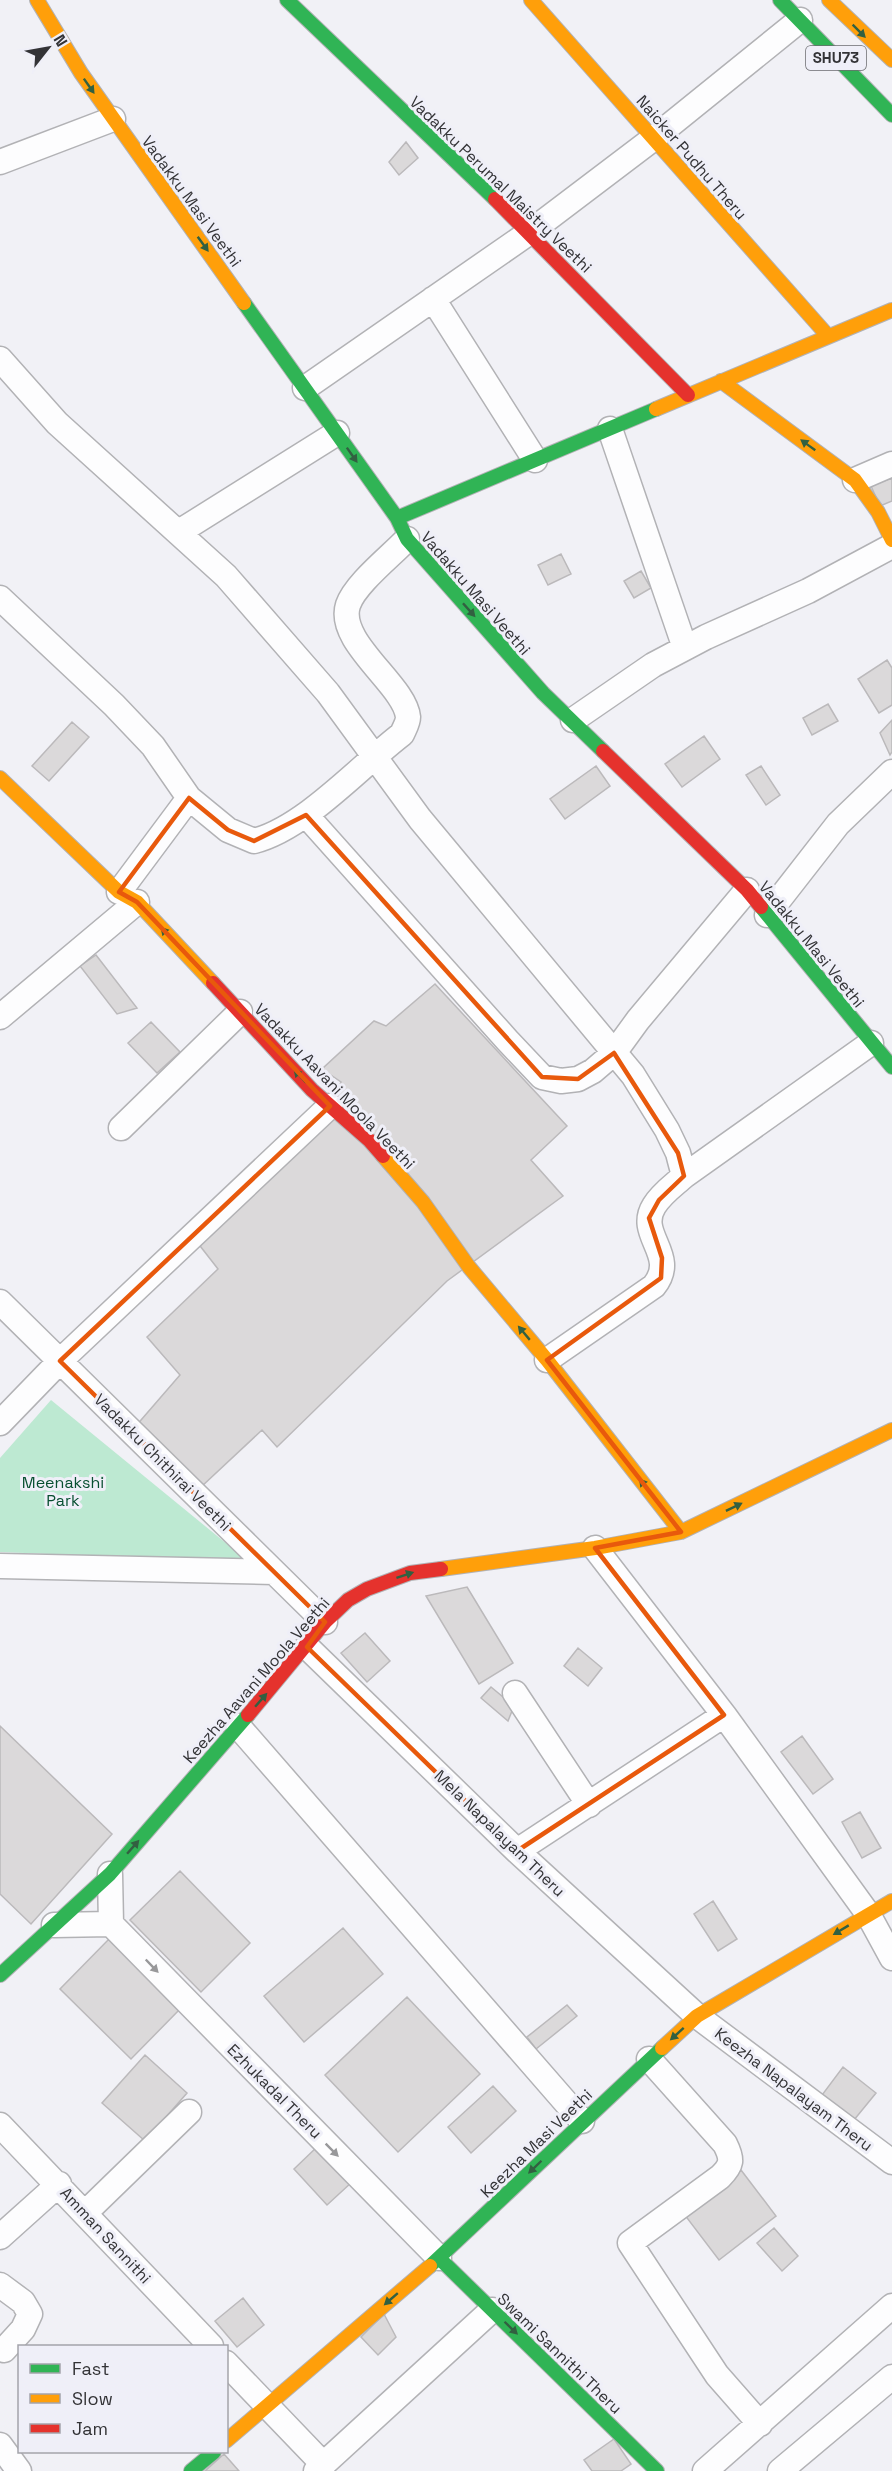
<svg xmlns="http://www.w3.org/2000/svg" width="892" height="2471" font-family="'Space Grotesk',sans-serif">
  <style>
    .green { fill: #bde9d2 }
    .building { fill: #dbd9da; stroke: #bbb9bb; stroke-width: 1.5 }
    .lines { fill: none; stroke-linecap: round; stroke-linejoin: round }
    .street-casing { stroke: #b2b2b5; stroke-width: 27 }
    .fast-casing { stroke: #b2b2b5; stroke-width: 16 }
    .slow-casing { stroke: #b2b2b5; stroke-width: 16 }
    .jam-casing { stroke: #b2b2b5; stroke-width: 16 }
    .street { stroke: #fdfdfe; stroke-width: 24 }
    .fast { stroke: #30b455; stroke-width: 14 }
    .slow { stroke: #ff9f0a; stroke-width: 14 }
    .jam { stroke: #e5322d; stroke-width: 14 }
    .oneway { fill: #326041 }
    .oneway2 { fill: #98989a }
    .marked { fill: none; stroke: #e8590c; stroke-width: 4.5; stroke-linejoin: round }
    .labels { text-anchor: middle; stroke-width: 6; stroke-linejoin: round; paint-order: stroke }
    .shield { fill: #efeff8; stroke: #6b6b70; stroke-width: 1.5 }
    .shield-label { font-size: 15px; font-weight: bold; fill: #333336 }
    .street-label { font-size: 16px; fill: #333336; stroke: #efeff8 }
    .park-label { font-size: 16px; fill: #084f31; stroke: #efeff8 }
  </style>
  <rect width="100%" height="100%" fill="#f1f1f6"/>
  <path class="green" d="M 51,1400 L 249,1562 L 0,1552 L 0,1458 Z"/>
  <path class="building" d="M 406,142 L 418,158 L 399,175 L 389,162 Z
    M 892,478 L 892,501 L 880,506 L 871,486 Z
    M 561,554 L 571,574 L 548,585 L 538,565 Z
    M 641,571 L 651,588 L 634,598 L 624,581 Z
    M 887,660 L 892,668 L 892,705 L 879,713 L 858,679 Z
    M 828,704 L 838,721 L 812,735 L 803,718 Z
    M 892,720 L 892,752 L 890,755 L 880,733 Z
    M 72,722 L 89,737 L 49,781 L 32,766 Z
    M 704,736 L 720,759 L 682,787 L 665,764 Z
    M 596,766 L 610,786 L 565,819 L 550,799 Z
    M 761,766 L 780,795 L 766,805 L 746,775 Z
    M 96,955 L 137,1008 L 117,1014 L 80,966 Z
    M 435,984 L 567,1126 L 531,1160 L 563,1196 L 447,1281 L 277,1447 L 262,1430 L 201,1487 L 135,1427 L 180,1375 L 147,1337 L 218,1269 L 197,1242 L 320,1128 L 341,1082 L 322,1069 L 374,1021 L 386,1026 Z
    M 151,1022 L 180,1052 L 157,1073 L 128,1043 Z
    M 467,1587 L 513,1663 L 479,1684 L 426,1596 Z
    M 365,1633 L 390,1661 L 367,1682 L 341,1653 Z
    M 578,1648 L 602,1668 L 588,1686 L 564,1666 Z
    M 491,1687 L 514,1706 L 508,1721 L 481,1698 Z
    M 0,1726 L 112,1834 L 31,1924 L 0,1894 Z
    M 802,1736 L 833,1779 L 813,1794 L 781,1752 Z
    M 860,1812 L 881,1848 L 862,1858 L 842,1822 Z
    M 180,1871 L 250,1943 L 201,1992 L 130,1920 Z
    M 713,1901 L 737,1939 L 718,1951 L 694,1914 Z
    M 343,1928 L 383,1974 L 304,2042 L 264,1996 Z
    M 109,1939 L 180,2009 L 131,2059 L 60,1989 Z
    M 407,1997 L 480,2074 L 398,2152 L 325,2075 Z
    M 567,2005 L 577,2016 L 536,2049 L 527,2037 Z
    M 145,2055 L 187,2093 L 145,2141 L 102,2103 Z
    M 843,2067 L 876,2093 L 854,2120 L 822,2095 Z
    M 493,2086 L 516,2111 L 471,2153 L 448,2127 Z
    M 319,2145 L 352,2182 L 327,2205 L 294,2169 Z
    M 741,2170 L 776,2216 L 719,2260 L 684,2214 Z
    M 774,2228 L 798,2256 L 782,2271 L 757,2243 Z
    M 243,2298 L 264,2325 L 237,2347 L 215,2321 Z
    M 384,2314 L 396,2337 L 378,2355 L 361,2337 Z
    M 614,2439 L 631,2464 L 621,2471 L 592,2471 L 584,2460 Z
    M 224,2454 L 239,2471 L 205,2471 Z"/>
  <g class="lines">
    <g class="street-casing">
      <path id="street" d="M 0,162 L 113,119
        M 433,299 L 535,460
        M 0,359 L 57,423 L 226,576 L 328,693 L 420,819 L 633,1075 L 667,1130 L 678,1153 L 684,1176
        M 305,388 L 530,232 L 654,138 L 800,20
        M 610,429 L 685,648
        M 855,480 L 892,464
        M 179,532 L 337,433
        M 0,598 L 114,705 L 153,746 L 189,798 L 228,830 L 254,841 C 305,828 360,766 402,734 C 404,729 408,723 408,717 C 405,685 336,642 348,605 C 355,584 391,556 407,539
        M 573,720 L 653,665 L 706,637 L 808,591 L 892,546
        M 306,815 L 507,1040 L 542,1077 L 561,1081 L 578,1079 L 593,1071 L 614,1053 L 638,1020 L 747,890
        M 119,892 L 189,798
        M 767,915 L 838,824 L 892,772
        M 0,1017 L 137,902
        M 121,1128 L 240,1012
        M 0,1302 L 325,1622
        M 547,1360 L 654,1286 C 679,1255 636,1235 654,1206 C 661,1194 674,1185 684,1176 L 871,1043
        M 0,1423 L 60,1361 L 330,1106
        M 595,1548 L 724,1715 L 868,1914 L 892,1958
        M 0,1566 L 274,1572
        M 307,1647 L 517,1851 L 697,2016 L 892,2162
        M 515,1693 L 589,1805
        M 238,1726 L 582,2121
        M 517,1851 L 724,1715
        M 111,1924 L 439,2258
        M 54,1925 L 111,1924 L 110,1874
        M 649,2059 L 725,2144 C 733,2160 732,2165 720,2177 L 630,2243 L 717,2375 L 760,2424
        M 0,2125 L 211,2346
        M 85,2213 L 189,2112
        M 0,2237 L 59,2184
        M 0,2285 L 23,2302 L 30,2314 L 23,2329 L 4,2350
        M 226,2363 L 323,2464
        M 0,2445 L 19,2471
        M 316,2471 L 492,2310
        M 705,2471 L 892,2306
        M 780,2471 L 892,2377"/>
    </g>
    <g class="fast-casing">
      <path id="fast" d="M 287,0 L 495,199
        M 780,0 L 892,115
        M 244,303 L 397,518 L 407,539 L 543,693 L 603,751
        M 397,518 L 656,409
        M 761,907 L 892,1067
        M 0,1975 L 110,1874 L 248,1715
        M 439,2258 L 657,2471
        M 430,2266 L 662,2048
        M 191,2471 L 214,2452"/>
    </g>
    <g class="slow-casing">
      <path id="slow" d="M 37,0 L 81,73 L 244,303
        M 531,0 L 828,336
        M 829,0 L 892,60
        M 721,381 L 855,480 L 878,512 L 892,540
        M 656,409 L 892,310
        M 0,778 L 119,892 L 137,902 L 213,983
        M 383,1156 L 423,1202 L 469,1267 L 547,1360 L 681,1532
        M 441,1569 L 595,1548 L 681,1532 L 892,1430
        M 662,2048 L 697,2016 L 892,1901
        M 226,2441 L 430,2266"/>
    </g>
    <g class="jam-casing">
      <path id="jam" d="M 495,199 L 688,395
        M 603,751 L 747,890 L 761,907
        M 213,983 L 312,1090 L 369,1140 L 383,1156
        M 248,1715 L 325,1622 L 348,1600 L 367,1589 L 410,1573 L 441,1569"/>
    </g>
    <use href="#street" class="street"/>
    <use href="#fast" class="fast"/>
    <use href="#slow" class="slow"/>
    <use href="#jam" class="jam"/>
  </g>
  <defs><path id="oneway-solid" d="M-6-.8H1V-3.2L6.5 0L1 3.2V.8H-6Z" transform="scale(1.5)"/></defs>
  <g class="oneway">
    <use href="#oneway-solid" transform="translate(859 31) rotate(45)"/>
    <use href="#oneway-solid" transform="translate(89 86) rotate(55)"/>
    <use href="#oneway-solid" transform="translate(203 244) rotate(54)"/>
    <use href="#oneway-solid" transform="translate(808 445) rotate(-144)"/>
    <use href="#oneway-solid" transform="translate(352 455) rotate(55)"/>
    <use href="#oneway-solid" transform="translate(469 610) rotate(48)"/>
    <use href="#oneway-solid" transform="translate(167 934) rotate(-133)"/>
    <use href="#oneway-solid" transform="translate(300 1076) rotate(-133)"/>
    <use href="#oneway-solid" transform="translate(524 1333) rotate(-130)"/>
    <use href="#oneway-solid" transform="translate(645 1486) rotate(-128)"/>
    <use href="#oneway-solid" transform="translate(734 1507) rotate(-26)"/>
    <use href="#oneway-solid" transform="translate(405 1575) rotate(-18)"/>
    <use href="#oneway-solid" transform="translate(261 1700) rotate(-49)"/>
    <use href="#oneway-solid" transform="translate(133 1847) rotate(-49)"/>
    <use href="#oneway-solid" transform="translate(841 1930) rotate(149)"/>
    <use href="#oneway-solid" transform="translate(677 2034) rotate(138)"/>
    <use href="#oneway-solid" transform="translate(535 2167) rotate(136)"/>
    <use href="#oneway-solid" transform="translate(391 2299) rotate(139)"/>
    <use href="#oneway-solid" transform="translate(511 2328) rotate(44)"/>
  </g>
  <g class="oneway2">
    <use href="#oneway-solid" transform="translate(152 1966) rotate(46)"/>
    <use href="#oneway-solid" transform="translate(332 2150) rotate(45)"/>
  </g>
  <path class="marked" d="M 189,798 L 228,830 L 254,841 L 306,815 L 542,1077 L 578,1079 L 614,1053 L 678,1153 L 684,1176 L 659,1200 L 649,1218 L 662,1258 L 661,1278 L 547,1360 L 681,1532 L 595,1548 L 724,1715 L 517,1851 L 307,1647 L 325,1622 L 60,1361 L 330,1106 L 137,902 L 119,892 Z"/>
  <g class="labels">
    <rect class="shield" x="806" y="46" width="60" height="24" rx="4.5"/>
    <g class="shield-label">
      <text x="836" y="63">SHU73</text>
    </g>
    <g class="street-label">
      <text transform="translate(692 157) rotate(49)" y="6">Naicker Pudhu Theru</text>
      <text transform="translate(501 184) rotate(44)" y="6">Vadakku Perumal Maistry Veethi</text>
      <text transform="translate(192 201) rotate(54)" y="6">Vadakku Masi Veethi</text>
      <text transform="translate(476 593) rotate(49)" y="6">Vadakku Masi Veethi</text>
      <text transform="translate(812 944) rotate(51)" y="6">Vadakku Masi Veethi</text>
      <text transform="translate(335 1086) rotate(46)" y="6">Vadakku Aavani Moola Veethi</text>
      <text transform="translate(163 1462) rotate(45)" y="6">Vadakku Chithirai Veethi</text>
      <text transform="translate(256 1680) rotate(-49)" y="6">Keezha Aavani Moola Veethi</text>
      <text transform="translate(500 1833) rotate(44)" y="6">Mela Napalayam Theru</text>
      <text transform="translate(794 2089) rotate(37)" y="6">Keezha Napalayam Theru</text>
      <text transform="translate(275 2091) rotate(45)" y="6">Ezhukadal Theru</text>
      <text transform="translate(536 2143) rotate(-44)" y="6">Keezha Masi Veethi</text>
      <text transform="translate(106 2235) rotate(47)" y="6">Amman Sannithi</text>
      <text transform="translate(560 2353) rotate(44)" y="6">Swami Sannithi Theru</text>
    </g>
    <g class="park-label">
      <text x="63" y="1488">Meenakshi<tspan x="63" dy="18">Park</tspan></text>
    </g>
  </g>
  <rect x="18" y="2345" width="210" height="108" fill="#efeff8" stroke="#a4a4aa" stroke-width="1.5"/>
  <rect x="30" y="2364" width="30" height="9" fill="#30b455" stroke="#a4a4aa" stroke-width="1.5"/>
  <text x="72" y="2375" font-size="18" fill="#333336">Fast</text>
  <rect x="30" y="2394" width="30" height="9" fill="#ff9f0a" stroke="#a4a4aa" stroke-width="1.5"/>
  <text x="72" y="2405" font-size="18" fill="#333336">Slow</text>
  <rect x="30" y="2424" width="30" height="9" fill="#e5322d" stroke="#a4a4aa" stroke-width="1.5"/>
  <text x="72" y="2435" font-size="18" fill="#333336">Jam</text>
  <g transform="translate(48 48) rotate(59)" stroke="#efeff8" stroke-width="4.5" paint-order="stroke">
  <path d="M0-4.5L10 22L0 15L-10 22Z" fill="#333336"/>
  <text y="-9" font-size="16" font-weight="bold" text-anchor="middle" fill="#333336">N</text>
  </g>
</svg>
